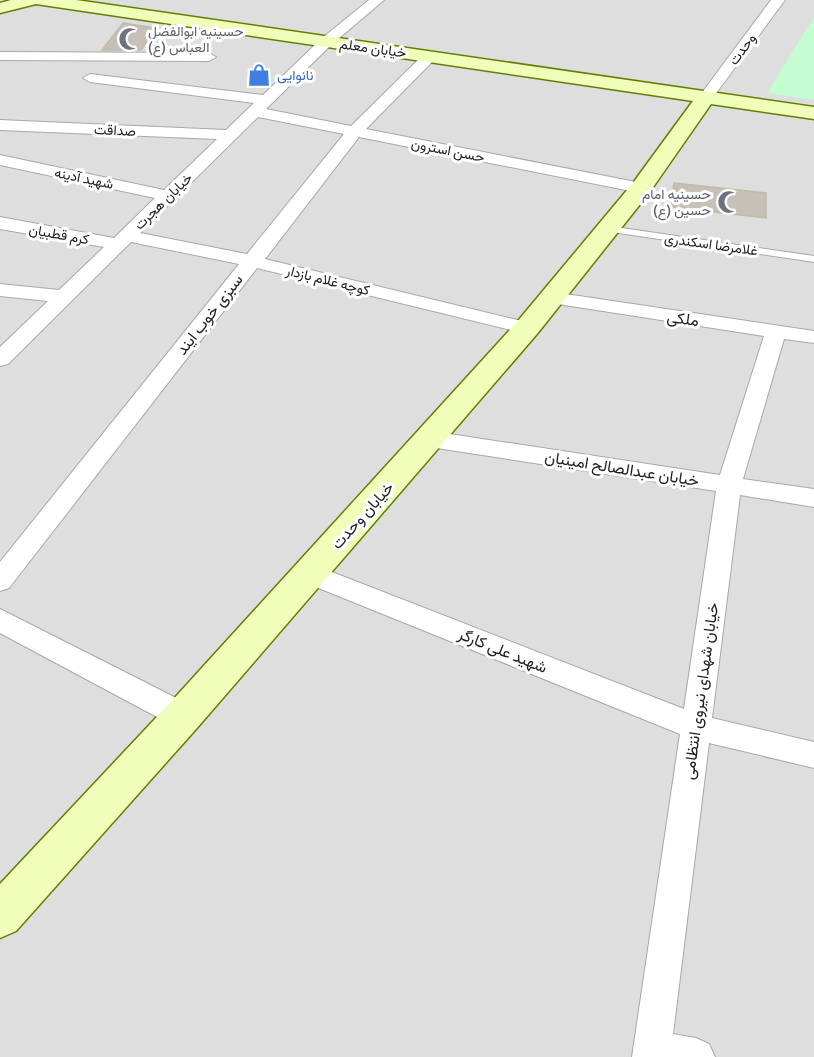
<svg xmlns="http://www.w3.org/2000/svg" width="814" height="1057" font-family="Signika,Vazirmatn,sans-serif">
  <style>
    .residential { fill: #dfdede }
    .park { fill: #c3fdd0 }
    .building { fill: #c7c0b6; stroke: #c5b9a8; stroke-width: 1.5 }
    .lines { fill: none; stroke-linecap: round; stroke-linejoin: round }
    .lane-casing { stroke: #a8a8a8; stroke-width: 2 }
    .street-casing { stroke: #a8a8a8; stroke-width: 2 }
    .secondary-casing { stroke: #5f8000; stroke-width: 3 }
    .lane { fill: #fff; fill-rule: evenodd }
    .street { fill: #fff; fill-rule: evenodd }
    .secondary { fill: #f0feba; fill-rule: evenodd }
    .labels { text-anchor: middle; stroke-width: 6; stroke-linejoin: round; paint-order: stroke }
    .far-worship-label { font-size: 14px; fill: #5b616d; stroke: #fff; text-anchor: start }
    .far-street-label { font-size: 14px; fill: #212121; stroke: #fff }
    .far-shop-label { font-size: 14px; fill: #366cbe; stroke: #fff; text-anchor: start }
    .street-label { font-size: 16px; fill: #212121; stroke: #fff }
  </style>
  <rect width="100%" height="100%" fill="#f2f0e7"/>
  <path class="residential" d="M 0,0 L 814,0 L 814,1057 L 0,1057 Z"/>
  <path class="park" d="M 814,17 L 814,100 L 767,93 Z"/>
  <path class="building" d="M 123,23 L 156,28 L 141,50 L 102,50 Z
    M 674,183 L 766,193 L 766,218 L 671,207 Z"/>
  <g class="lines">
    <g class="lane-casing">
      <path id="lane" d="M 608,226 L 814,256 L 814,262 L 605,231 L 605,227 Z"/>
    </g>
    <g class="street-casing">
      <path id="street" d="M 369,0 L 384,0 L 331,45 L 266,109 L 351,126 L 424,54 L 434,54 L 436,57 L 434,60 L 366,129 L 641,183 L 647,184 L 650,188 L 647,192 L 641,193 L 359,137 L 265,259 L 534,324 L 537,328 L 534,332 L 527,334 L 257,268 L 9,588 L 0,591 L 0,562 L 239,264 L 131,242 L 8,364 L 0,366 L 0,347 L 48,301 L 0,296 L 0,284 L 59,290 L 104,247 L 0,229 L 0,217 L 114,238 L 155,198 L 0,165 L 0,155 L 164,190 L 217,139 L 0,130 L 0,120 L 226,130 L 254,103 L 90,82 L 83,78 L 90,74 L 263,95 L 321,39 ZM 258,117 L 344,134 L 247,254 L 140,233 Z
        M 771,0 L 785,0 L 711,100 L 701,100 L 698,97 L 701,94 Z
        M 0,52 L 209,53 L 216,57 L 209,61 L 0,60 Z
        M 552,292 L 814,331 L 814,343 L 784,339 L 743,479 L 814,489 L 814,507 L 740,495 L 712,718 L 814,742 L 814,768 L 709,743 L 673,1034 L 696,1038 L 709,1044 L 715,1057 L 632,1057 L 680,734 L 301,581 L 297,574 L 301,567 L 310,564 L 319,567 L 684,709 L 716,491 L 430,447 L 422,444 L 418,439 L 422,434 L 430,431 L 720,475 L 764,336 L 545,302 L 542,298 L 545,294 Z
        M 0,609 L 194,707 L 198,716 L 194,725 L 183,729 L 172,725 L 0,633 Z"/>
    </g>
    <g class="secondary-casing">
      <path id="secondary" d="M 11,0 L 76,0 L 814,107 L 814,119 L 711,104 L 649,193 L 537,334 L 197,728 L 16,931 L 0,938 L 0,884 L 169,704 L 517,322 L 633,183 L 693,101 L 36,4 L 0,13 L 0,3 Z"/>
    </g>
    <use href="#lane" class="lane"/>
    <use href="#street" class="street"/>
    <use href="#secondary" class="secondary"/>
  </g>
  <defs>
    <g id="mosque-bare" transform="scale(1.8)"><path d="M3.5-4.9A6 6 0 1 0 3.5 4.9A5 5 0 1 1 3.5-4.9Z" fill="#6b7280" stroke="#fff" stroke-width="2.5" paint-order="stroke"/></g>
    <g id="shop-bare" transform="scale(1.8)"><path d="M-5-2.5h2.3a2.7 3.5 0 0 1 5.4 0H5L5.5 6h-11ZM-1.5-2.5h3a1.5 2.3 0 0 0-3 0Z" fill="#3f7fe0" stroke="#fff" stroke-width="2.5" paint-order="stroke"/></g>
  </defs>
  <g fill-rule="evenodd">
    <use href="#mosque-bare" x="130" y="39"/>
    <use href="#shop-bare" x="259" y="75"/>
    <use href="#mosque-bare" x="729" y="202"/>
  </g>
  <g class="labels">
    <g class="far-worship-label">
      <text x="148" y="36">حسینیه ابوالفضل<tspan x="148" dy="16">العباس (ع)</tspan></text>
      <text x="711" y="199" text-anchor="end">حسینیه امام<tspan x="711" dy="16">حسین (ع)</tspan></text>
    </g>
    <g class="far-street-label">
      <text transform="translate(373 48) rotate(8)" y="5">خیابان معلم</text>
      <text transform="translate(742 49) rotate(-53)" y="5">وحدت</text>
      <text transform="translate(115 130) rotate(3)" y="5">صداقت</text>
      <text transform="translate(448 150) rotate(11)" y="5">حسن استرون</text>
      <text transform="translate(84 178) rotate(12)" y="5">شهید آدینه</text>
      <text transform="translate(163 201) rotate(-44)" y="5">خیابان هجرت</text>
      <text transform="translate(59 234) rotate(10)" y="5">کرم قطبیان</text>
      <text transform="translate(711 244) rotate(8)" y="5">غلامرضا اسکندری</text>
      <text transform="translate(328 280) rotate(14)" y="5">کوچه غلام بازدار</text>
    </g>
    <g class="far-shop-label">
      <text x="277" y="80">نانوایی</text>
    </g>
    <g class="street-label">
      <text transform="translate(209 314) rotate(-52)" y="6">سبزی خوب ایند</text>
      <text transform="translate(683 318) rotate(8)" y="6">ملکی</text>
      <text transform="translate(622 468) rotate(9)" y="6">خیابان عبدالصالح امینیان</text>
      <text transform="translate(362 515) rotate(-48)" y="6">خیابان وحدت</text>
      <text transform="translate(503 650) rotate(22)" y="6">شهید علی کارگر</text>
      <text transform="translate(700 691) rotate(-82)" y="6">خیابان شهدای نیروی انتظامی</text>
    </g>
  </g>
</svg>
